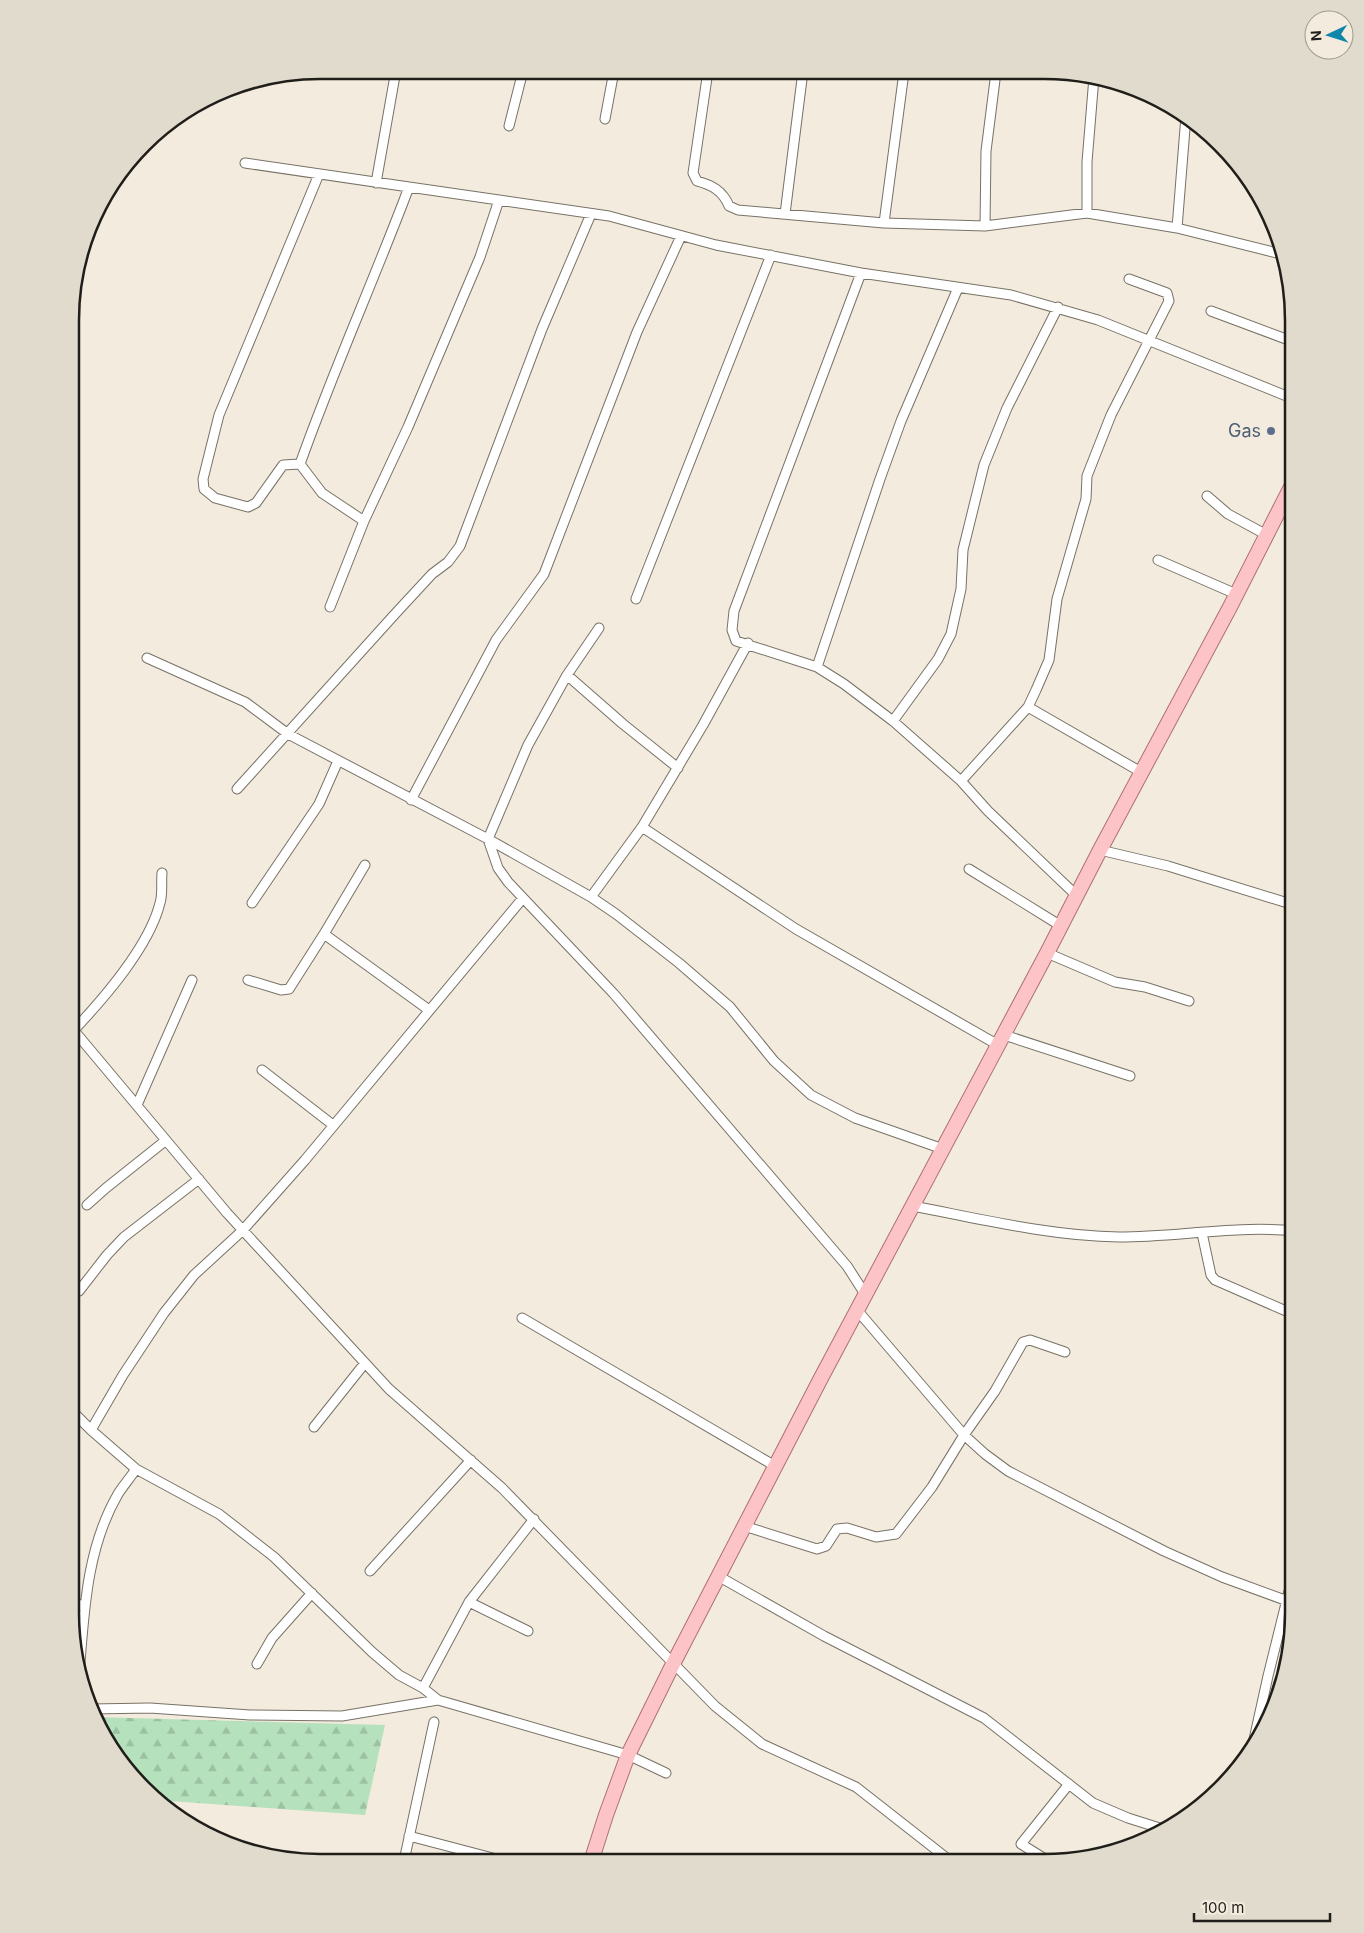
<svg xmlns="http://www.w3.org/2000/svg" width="1364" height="1933" font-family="Inter,sans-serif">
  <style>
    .forest { fill: url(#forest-firs) }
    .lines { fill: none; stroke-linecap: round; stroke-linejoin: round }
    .minor-casing { stroke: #787266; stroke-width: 11 }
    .primary-casing { stroke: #ae7072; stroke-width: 16 }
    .minor { stroke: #fff; stroke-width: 9 }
    .primary { stroke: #fcc4c7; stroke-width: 14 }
    .service-dot { fill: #5c6f8a; stroke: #f2ebde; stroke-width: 2 }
    .labels { text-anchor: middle; stroke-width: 4; stroke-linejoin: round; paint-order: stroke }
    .service-label { font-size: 18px; fill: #4e5e75; stroke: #f2ebde; text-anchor: end }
    .rim { fill: none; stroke: #201e19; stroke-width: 2.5 }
  </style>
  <defs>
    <pattern id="forest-firs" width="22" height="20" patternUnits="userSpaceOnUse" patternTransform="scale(1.25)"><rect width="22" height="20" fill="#b6e1bd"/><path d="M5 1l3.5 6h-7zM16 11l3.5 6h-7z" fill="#9cc1a2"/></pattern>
  </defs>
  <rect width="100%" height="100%" fill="#f2ebde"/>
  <path class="forest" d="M 94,1717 L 385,1725 L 365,1815 L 156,1800 L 132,1778 L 96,1723 Z"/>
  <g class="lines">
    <g class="minor-casing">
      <path id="minor" d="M 708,71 L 693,173 L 697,181 C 712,185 723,191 729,206 L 738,210 L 884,223 L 985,226 L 1087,213 L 1177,228 L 1285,255
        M 605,119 L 614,71
        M 509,126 L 523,71
        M 245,163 L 409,187
        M 319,174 L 219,415 L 203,479 L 204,489 L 215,498 L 248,507 L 256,503 L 283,465 L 300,464 L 322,493 L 364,521
        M 376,183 L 396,70
        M 1087,213 L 1087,162 L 1094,77
        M 785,214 L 803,71
        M 884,223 L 904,72
        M 985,226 L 986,151 L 996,72
        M 1177,228 L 1186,116
        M 861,273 L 734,611 L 732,630 L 736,641 L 817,667 L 844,684 L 893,721 L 961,781 L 988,811 L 1077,896
        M 1211,311 L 1294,342
        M 300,464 C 333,371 374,280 409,187 L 609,216 L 716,245 L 861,273 L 1011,295 L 1098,320 L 1294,399
        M 1207,496 L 1228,514 L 1265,534
        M 1158,560 L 1236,594
        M 636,599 L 771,255
        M 330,607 L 364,521 L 408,427 L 480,257 L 499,200
        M 599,628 L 567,675 L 528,745 L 488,839 L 591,897 L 616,914 L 679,963 L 730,1007 L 774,1061 L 811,1095 L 855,1118 L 943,1149
        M 147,658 L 245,702 L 288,734 L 488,839 L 498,868 L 508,882 L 614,994 L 847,1266 L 865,1294
        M 817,667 L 880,479 L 901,421 L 958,288
        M 567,675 L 623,724 L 678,768
        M 1028,707 L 1141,772
        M 893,721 L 938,659 L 951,634 L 961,589 L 963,550 L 984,465 L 1007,408 L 1058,307
        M 961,781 L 1028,707 L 1036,690 L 1049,660 L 1057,599 L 1086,499 L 1087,476 L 1111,415 L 1169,301 L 1167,293 L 1129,279
        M 237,789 L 395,614 L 432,574 L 448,562 L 460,546 L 542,329 L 591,214
        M 411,800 L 496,640 L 544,574 L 637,332 L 681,236
        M 642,827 L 796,929 L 998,1045
        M 1100,850 L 1168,866 L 1294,905
        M 969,869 L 1061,926
        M 591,897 L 642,827 L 703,725 L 748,643
        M 252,903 L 319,804 L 338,761
        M 324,934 L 365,865
        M 1047,953 L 1115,982 L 1145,987 L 1189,1001
        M 248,980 L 281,990 L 289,989 L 324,934 L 429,1010
        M 71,1027 L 227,1213 L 389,1389 L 502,1488 L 715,1706 L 762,1744 L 856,1787 L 953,1863
        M 74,1030 C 104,998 149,947 160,903 C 163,894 161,882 162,873
        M 1004,1035 L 1130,1076
        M 262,1070 L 333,1125
        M 137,1105 L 192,980
        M 87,1205 L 106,1188 L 165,1141
        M 913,1206 C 981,1219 1050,1236 1119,1237 C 1177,1237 1236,1225 1294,1231
        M 1202,1233 L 1211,1275 L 1215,1280 L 1286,1311
        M 79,1291 L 107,1255 L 124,1237 L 199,1179
        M 857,1310 L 964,1435 L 985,1454 L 1008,1471 L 1164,1551 L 1222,1577 L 1293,1603
        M 522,1318 L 775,1466
        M 70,1409 L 91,1430 L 136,1469 L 219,1514 L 274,1557 L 372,1652 L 399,1675 L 423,1688 L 438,1700 L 628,1755 L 666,1773
        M 314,1427 L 365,1363
        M 91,1430 L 123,1375 L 164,1313 L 194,1275 L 243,1230 L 305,1160 L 523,898
        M 744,1526 L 817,1549 L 826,1546 L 837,1529 L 847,1528 L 876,1537 L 896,1534 L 932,1487 L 964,1435 L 995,1391 L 1023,1342 L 1030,1340 L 1065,1352
        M 370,1571 L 471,1460
        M 718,1576 L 824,1636 L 984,1718 L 1093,1803 L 1128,1818 L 1166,1830
        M 70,1600 L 84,1607
        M 469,1602 L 528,1631
        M 1283,1616 L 1293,1622
        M 257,1664 L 272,1638 L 312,1593
        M 79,1675 C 84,1614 86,1549 118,1494 C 123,1486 130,1478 136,1469
        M 423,1688 L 469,1602 L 534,1519
        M 91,1709 L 150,1708 L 250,1715 L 342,1716 L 438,1700
        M 1251,1753 L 1268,1676 L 1293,1575
        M 409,1836 L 508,1862
        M 404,1861 L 434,1722
        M 1050,1862 L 1021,1844 L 1069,1784"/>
    </g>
    <g class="primary-casing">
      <path id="primary" d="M 591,1862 L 606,1815 L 628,1755 L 673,1664 L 821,1378 L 1047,953 L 1100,850 L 1230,607 L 1294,481"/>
    </g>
    <use href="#minor" class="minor"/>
    <use href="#primary" class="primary"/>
  </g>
  <circle class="service-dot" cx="1271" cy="431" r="5"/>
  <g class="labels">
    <g class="service-label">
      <text x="1261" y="437">Gas</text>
    </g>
  </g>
  <path d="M0 0H1364V1933H0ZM320 79H1044A241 241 0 0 1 1285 320V1613A241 241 0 0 1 1044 1854H320A241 241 0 0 1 79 1613V320A241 241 0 0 1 320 79Z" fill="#e1dbce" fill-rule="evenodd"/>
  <path class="rim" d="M320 79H1044A241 241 0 0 1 1285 320V1613A241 241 0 0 1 1044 1854H320A241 241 0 0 1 79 1613V320A241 241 0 0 1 320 79Z"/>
  <g transform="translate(1329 35) rotate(266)"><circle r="24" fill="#f2ebde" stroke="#9e998f"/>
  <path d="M0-4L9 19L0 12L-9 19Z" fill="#0f86aa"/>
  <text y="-8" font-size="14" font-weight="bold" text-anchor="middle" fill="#201e19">N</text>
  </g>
  <path d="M1194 1913v8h136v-8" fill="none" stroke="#201e19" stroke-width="2.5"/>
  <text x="1202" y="1913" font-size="15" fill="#201e19" stroke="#f2ebde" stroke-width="4" paint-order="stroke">100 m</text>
</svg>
